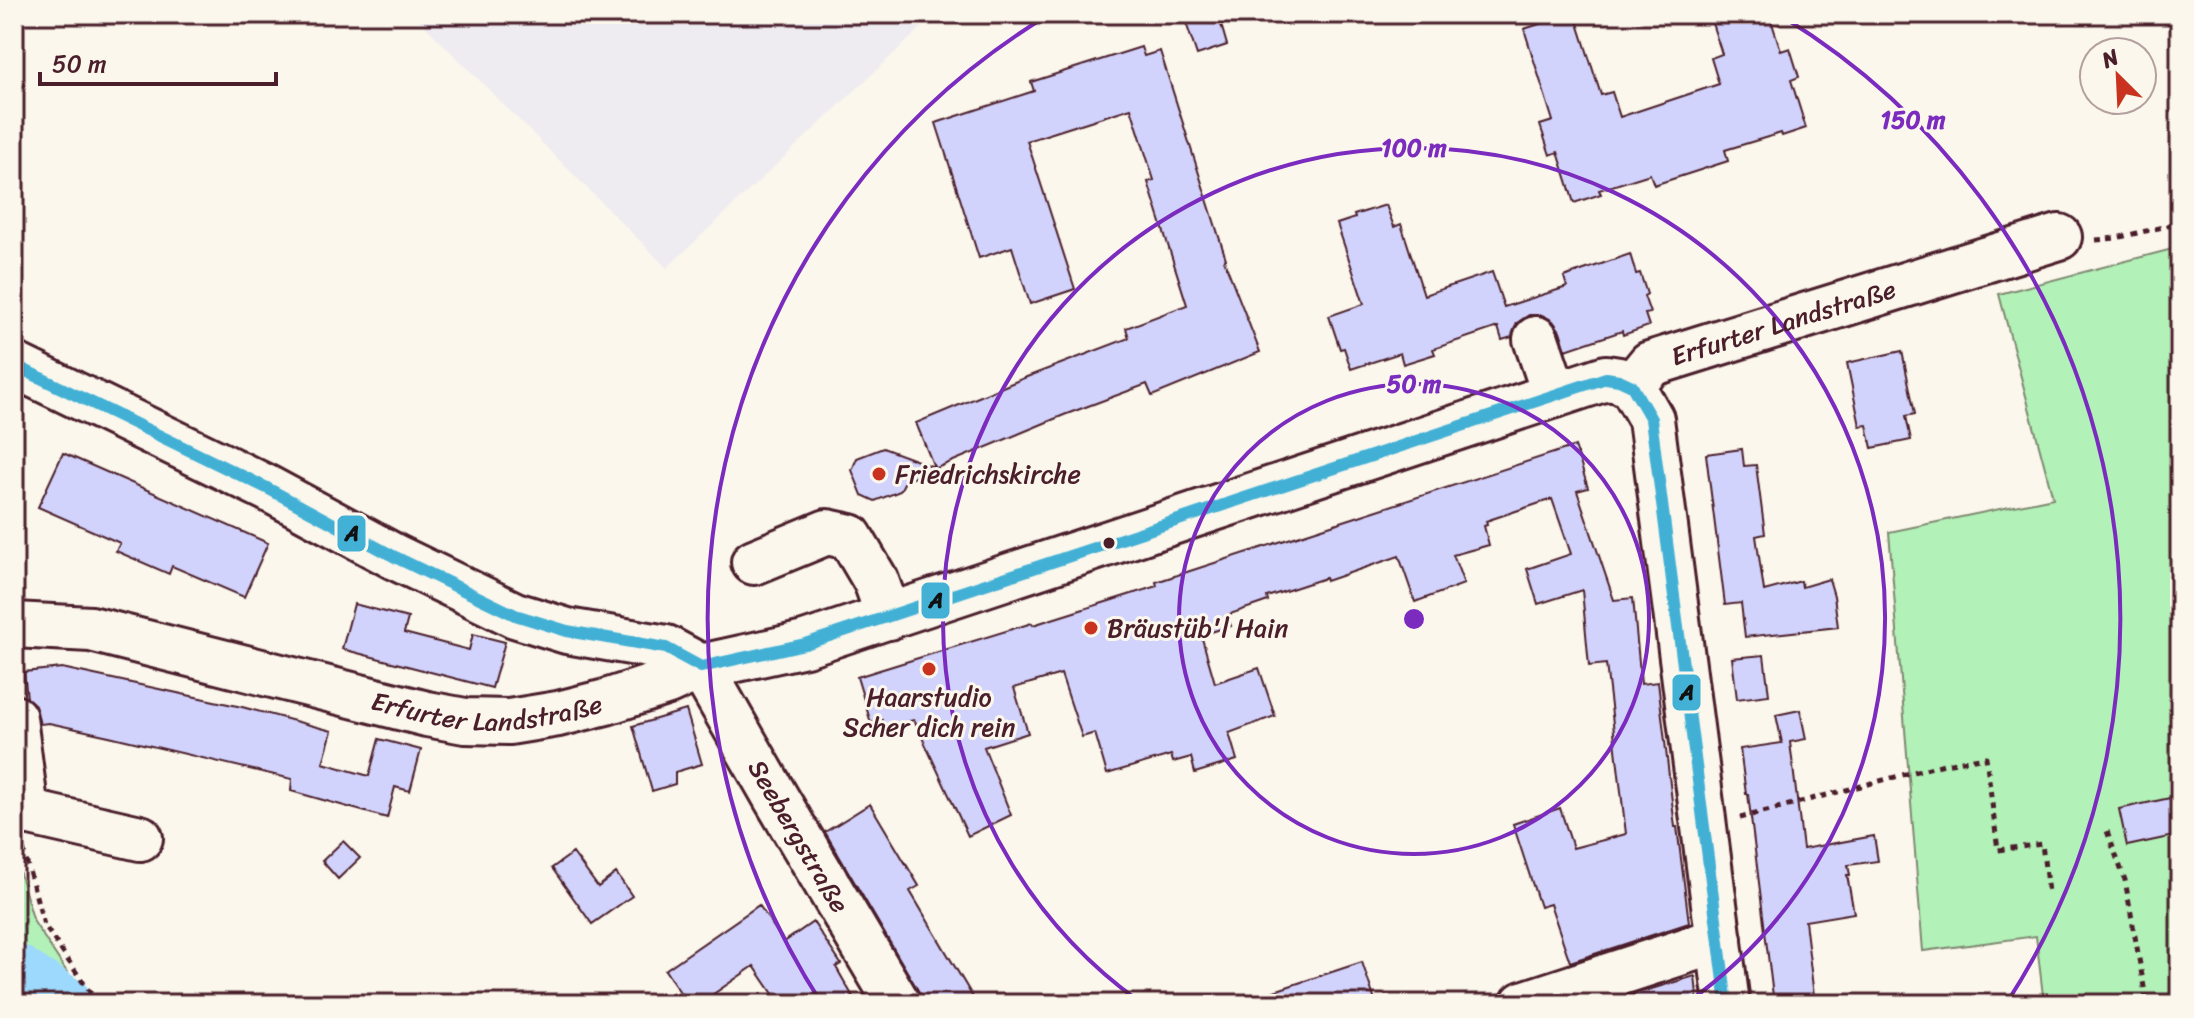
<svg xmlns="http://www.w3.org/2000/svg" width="2194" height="1018" font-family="Sriracha,sans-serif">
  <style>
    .built { fill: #efecf1 }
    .green { fill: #b2f1b7; stroke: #7e8871; stroke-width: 2 }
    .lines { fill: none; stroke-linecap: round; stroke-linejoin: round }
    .river { stroke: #9dd9fd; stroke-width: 56 }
    .building { fill: #d2d3fc; stroke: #4a1f2b; stroke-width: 2 }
    .minor-casing { stroke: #4a1f2b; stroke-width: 50 }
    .major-casing { stroke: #4a1f2b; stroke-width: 50 }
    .path { stroke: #4a1f2b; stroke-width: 5; stroke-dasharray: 6 6; stroke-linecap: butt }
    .minor { stroke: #fbf7ec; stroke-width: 44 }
    .major { stroke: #fbf7ec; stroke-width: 44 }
    .bus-1-casing { stroke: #fbf7ec; stroke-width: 18 }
    .bus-1 { stroke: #43b0d5; stroke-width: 12 }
    .ring { fill: none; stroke: #7b2cbf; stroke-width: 4 }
    .poi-dot { fill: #c8321e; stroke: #fbf7ec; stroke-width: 3 }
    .bus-dot { fill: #4a1f2b; stroke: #fbf7ec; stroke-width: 3 }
    .labels { text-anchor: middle; stroke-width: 6; stroke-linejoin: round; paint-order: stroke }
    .street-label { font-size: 26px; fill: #4a1f2b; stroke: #fbf7ec }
    .poi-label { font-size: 26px; fill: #4a1f2b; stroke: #fbf7ec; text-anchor: start }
    .centre { fill: #7b2cbf; stroke: #fbf7ec; stroke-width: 4 }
    .ring-label { font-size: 24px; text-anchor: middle; font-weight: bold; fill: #7b2cbf; stroke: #fbf7ec; stroke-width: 6; stroke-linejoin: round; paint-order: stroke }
    .line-badge { stroke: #fbf7ec; stroke-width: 3 }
    .pale-badge-label { font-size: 22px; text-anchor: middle; font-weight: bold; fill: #111 }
  </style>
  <rect width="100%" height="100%" fill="#fbf7ec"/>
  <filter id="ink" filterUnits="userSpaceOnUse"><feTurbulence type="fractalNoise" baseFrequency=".0125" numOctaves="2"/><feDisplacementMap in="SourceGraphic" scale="16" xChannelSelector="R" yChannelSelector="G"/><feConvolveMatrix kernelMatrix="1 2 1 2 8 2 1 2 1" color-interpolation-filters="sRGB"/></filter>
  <g filter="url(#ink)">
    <path class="built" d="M 413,14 L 936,14 L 667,268 Z"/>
    <path class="green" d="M 2180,247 L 2180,1004 L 2044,1004 L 2036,936 L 1923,951 L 1889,532 L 2053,498 L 1999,294 Z
      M 14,826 L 17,864 L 34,922 L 88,1004 L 71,1004 L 14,970 Z"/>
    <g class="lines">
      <path class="river" d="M 14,971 L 65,1004"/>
    </g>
    <path class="building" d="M 1183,14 L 1218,14 L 1227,45 L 1197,55 Z
      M 1571,14 L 1575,14 L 1601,95 L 1612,92 L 1620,117 L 1719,84 L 1711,58 L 1722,54 L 1709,14 L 1769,14 L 1781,51 L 1790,48 L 1799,77 L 1791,80 L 1806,128 L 1782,136 L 1781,133 L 1725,150 L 1728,161 L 1654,185 L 1650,174 L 1599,190 L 1601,194 L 1574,203 L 1558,152 L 1550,155 L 1540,125 L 1553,121 L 1524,29 Z
      M 1141,47 L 1144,56 L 1160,51 L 1226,259 L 1224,260 L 1260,352 L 1152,396 L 1147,384 L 1064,415 L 905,481 L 900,491 L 875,501 L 862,495 L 852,470 L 857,458 L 883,448 L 934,467 L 916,423 L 1024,378 L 1129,338 L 1126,328 L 1187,305 L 1148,182 L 1154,180 L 1131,108 L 1027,141 L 1075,289 L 1030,304 L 1012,247 L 979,258 L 936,123 L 1034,91 L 1031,82 Z
      M 1386,205 L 1394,227 L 1401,224 L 1424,295 L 1492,272 L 1504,307 L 1567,287 L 1564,277 L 1630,254 L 1636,274 L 1640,273 L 1647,294 L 1644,296 L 1650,313 L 1645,314 L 1649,326 L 1623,335 L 1622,331 L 1566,350 L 1560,331 L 1553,321 L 1542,315 L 1529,315 L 1517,323 L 1512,337 L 1502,340 L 1498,327 L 1433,349 L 1435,354 L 1403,364 L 1400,353 L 1351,369 L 1344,348 L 1340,349 L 1329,316 L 1364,304 L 1337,224 L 1355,218 L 1354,215 Z
      M 1902,351 L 1915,414 L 1906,416 L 1911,440 L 1872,448 L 1867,425 L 1860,426 L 1847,363 Z
      M 1575,446 L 1588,488 L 1577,491 L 1614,600 L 1633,598 L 1641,684 L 1658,682 L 1675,827 L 1677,827 L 1689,923 L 1570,962 L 1550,904 L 1540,907 L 1513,824 L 1560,808 L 1573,848 L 1626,834 L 1606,664 L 1589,666 L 1582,590 L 1538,604 L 1527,569 L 1571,554 L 1552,499 L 1486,521 L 1487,525 L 1484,526 L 1489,545 L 1453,555 L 1464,584 L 1415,602 L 1399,556 L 1326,581 L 1325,578 L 1267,597 L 1268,601 L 1227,615 L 1231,626 L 1201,635 L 1215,683 L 1259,668 L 1275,716 L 1229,733 L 1237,760 L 1195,773 L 1191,757 L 1173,762 L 1171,755 L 1107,774 L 1095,733 L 1082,737 L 1061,674 L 1014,688 L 1028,733 L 984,747 L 1011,815 L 968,836 L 914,720 L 884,728 L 882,720 L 871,723 L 857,677 L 1032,623 L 1033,625 L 1157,586 L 1156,582 Z
      M 1742,449 L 1744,466 L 1756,465 L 1765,534 L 1756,536 L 1764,591 L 1801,581 L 1802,587 L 1829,579 L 1834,596 L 1838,627 L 1745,637 L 1741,603 L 1725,605 L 1706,454 Z
      M 63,453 L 268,543 L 244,597 L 172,566 L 169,574 L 116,551 L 120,543 L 38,507 Z
      M 354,604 L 408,618 L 404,633 L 469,650 L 473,634 L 505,642 L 492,688 L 342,649 Z
      M 1764,655 L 1769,695 L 1737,699 L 1732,658 Z
      M 62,668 L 242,707 L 332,731 L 323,763 L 369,776 L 379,739 L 421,750 L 410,791 L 395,787 L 387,818 L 291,791 L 292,779 L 109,736 L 49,723 L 40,724 L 34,704 L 27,698 L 24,672 Z
      M 686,710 L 702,764 L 675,772 L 675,784 L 652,791 L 633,726 Z
      M 1800,710 L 1806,739 L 1790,742 L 1803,849 L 1874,836 L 1878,861 L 1848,865 L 1850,875 L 1847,875 L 1854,913 L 1805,921 L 1815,1004 L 1774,1004 L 1748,794 L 1746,794 L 1740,749 L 1782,743 L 1776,715 Z
      M 2170,798 L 2178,835 L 2127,846 L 2119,809 Z
      M 870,804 L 919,886 L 910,891 L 977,1004 L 926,1004 L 825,832 Z
      M 343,841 L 360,858 L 338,879 L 322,861 Z
      M 573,853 L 598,887 L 616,873 L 632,896 L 592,924 L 552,868 Z
      M 759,905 L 784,942 L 813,922 L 841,964 L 836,967 L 857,1004 L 780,1004 L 754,966 L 699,1004 L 688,1004 L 665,970 Z
      M 1362,962 L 1376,1004 L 1251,1004 L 1250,999 Z
      M 1695,976 L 1698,1004 L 1622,1004 L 1621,998 Z"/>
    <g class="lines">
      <g class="minor-casing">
        <g id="minor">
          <path d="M 1536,339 L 1555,395"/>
          <path d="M 1632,386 L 1651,419 L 1727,1004"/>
          <path id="s1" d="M 1632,386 L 1650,364 L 2059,237"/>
          <path d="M 754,562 L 827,532 L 850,537 L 876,581 L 889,617"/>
          <path id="s2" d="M 14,625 L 91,629 L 427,714 L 465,721 L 509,722 L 558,714 L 606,702 L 668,682 L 701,667 L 805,644 L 1606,378 L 1619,380 L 1632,386"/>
          <path d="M 14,718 L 26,812 L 140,838"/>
          <path d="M 1523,1004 L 1719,940"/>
        </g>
      </g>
      <g class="major-casing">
        <g id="major">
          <path id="s3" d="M 14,365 L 267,488 L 395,557 L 515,615 L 567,631 L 666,648 L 701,667 L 776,798 L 898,1004"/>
        </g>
      </g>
      <path class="path" d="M 2096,240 L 2116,238 L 2180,223
        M 1740,818 L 1944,764 L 1986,757 L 1998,850 L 2042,844 L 2048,892
        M 2107,831 L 2125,880 L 2147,1004
        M 23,849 L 44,925 L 98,1004"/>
      <use href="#minor" class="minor"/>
      <use href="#major" class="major"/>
      <g class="bus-1-casing">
        <path id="bus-1" d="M 14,365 L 267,488 L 395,557 L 515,615 L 567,631 L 666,648 L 701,667
          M 1632,386 L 1651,419 L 1727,1004
          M 701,667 L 805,644 L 1606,378 L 1619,380 L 1632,386"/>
      </g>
      <use href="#bus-1" class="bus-1"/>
    </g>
  </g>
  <g class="ring">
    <circle cx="1414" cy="619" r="235"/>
    <path d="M1140 1002A471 471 0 1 1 1688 1002"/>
    <path d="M822 1004A706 706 0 0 1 1045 17M1783 17A706 706 0 0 1 2006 1004"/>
  </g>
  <g class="poi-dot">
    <circle cx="879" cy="474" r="8"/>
    <circle cx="1091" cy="628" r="8"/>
    <circle cx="929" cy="669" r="8"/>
  </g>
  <circle class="bus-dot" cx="1109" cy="543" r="7"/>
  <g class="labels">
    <g class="street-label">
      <text dy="9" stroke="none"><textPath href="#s1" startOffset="168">Erfurter Landstraße</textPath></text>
      <text dy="9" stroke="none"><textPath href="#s2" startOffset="484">Erfurter Landstraße</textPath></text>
      <text dy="9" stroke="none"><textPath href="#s3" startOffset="950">Seebergstraße</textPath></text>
    </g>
    <g class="poi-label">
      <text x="895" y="483">Friedrichskirche</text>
      <text x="1107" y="637">Bräustüb'l Hain</text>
      <text x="929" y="706" text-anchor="middle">Haarstudio<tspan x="929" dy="30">Scher dich rein</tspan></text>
    </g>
  </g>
  <circle cx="1414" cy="619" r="12" class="centre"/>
  <g class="ring-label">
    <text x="1913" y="128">150 m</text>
    <text x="1414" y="156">100 m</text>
    <text x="1414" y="392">50 m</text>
  </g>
  <g class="line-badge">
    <rect x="336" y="514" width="31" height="39" rx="8" fill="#43b0d5"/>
    <rect x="920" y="581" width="31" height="39" rx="8" fill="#43b0d5"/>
    <rect x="1671" y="673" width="31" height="39" rx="8" fill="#43b0d5"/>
  </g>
  <g class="pale-badge-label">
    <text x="352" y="541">A</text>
    <text x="936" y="608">A</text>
    <text x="1687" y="700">A</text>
  </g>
  <rect width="2194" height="1018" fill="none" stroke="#fbf7ec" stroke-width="48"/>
  <rect x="24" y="24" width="2146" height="970" fill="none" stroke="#4a1f2b" stroke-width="3" filter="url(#ink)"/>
  <g transform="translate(2118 76) rotate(336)"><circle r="38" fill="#fbf7ec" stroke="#b4a19f" stroke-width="2"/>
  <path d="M0-6L14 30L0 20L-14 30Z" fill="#c8321e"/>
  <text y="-12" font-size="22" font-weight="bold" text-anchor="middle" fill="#4a1f2b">N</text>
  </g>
  <path d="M40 72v12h236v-12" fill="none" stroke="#4a1f2b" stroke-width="4"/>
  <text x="52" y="72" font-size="24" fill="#4a1f2b" stroke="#fbf7ec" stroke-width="6" paint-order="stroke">50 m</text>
</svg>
